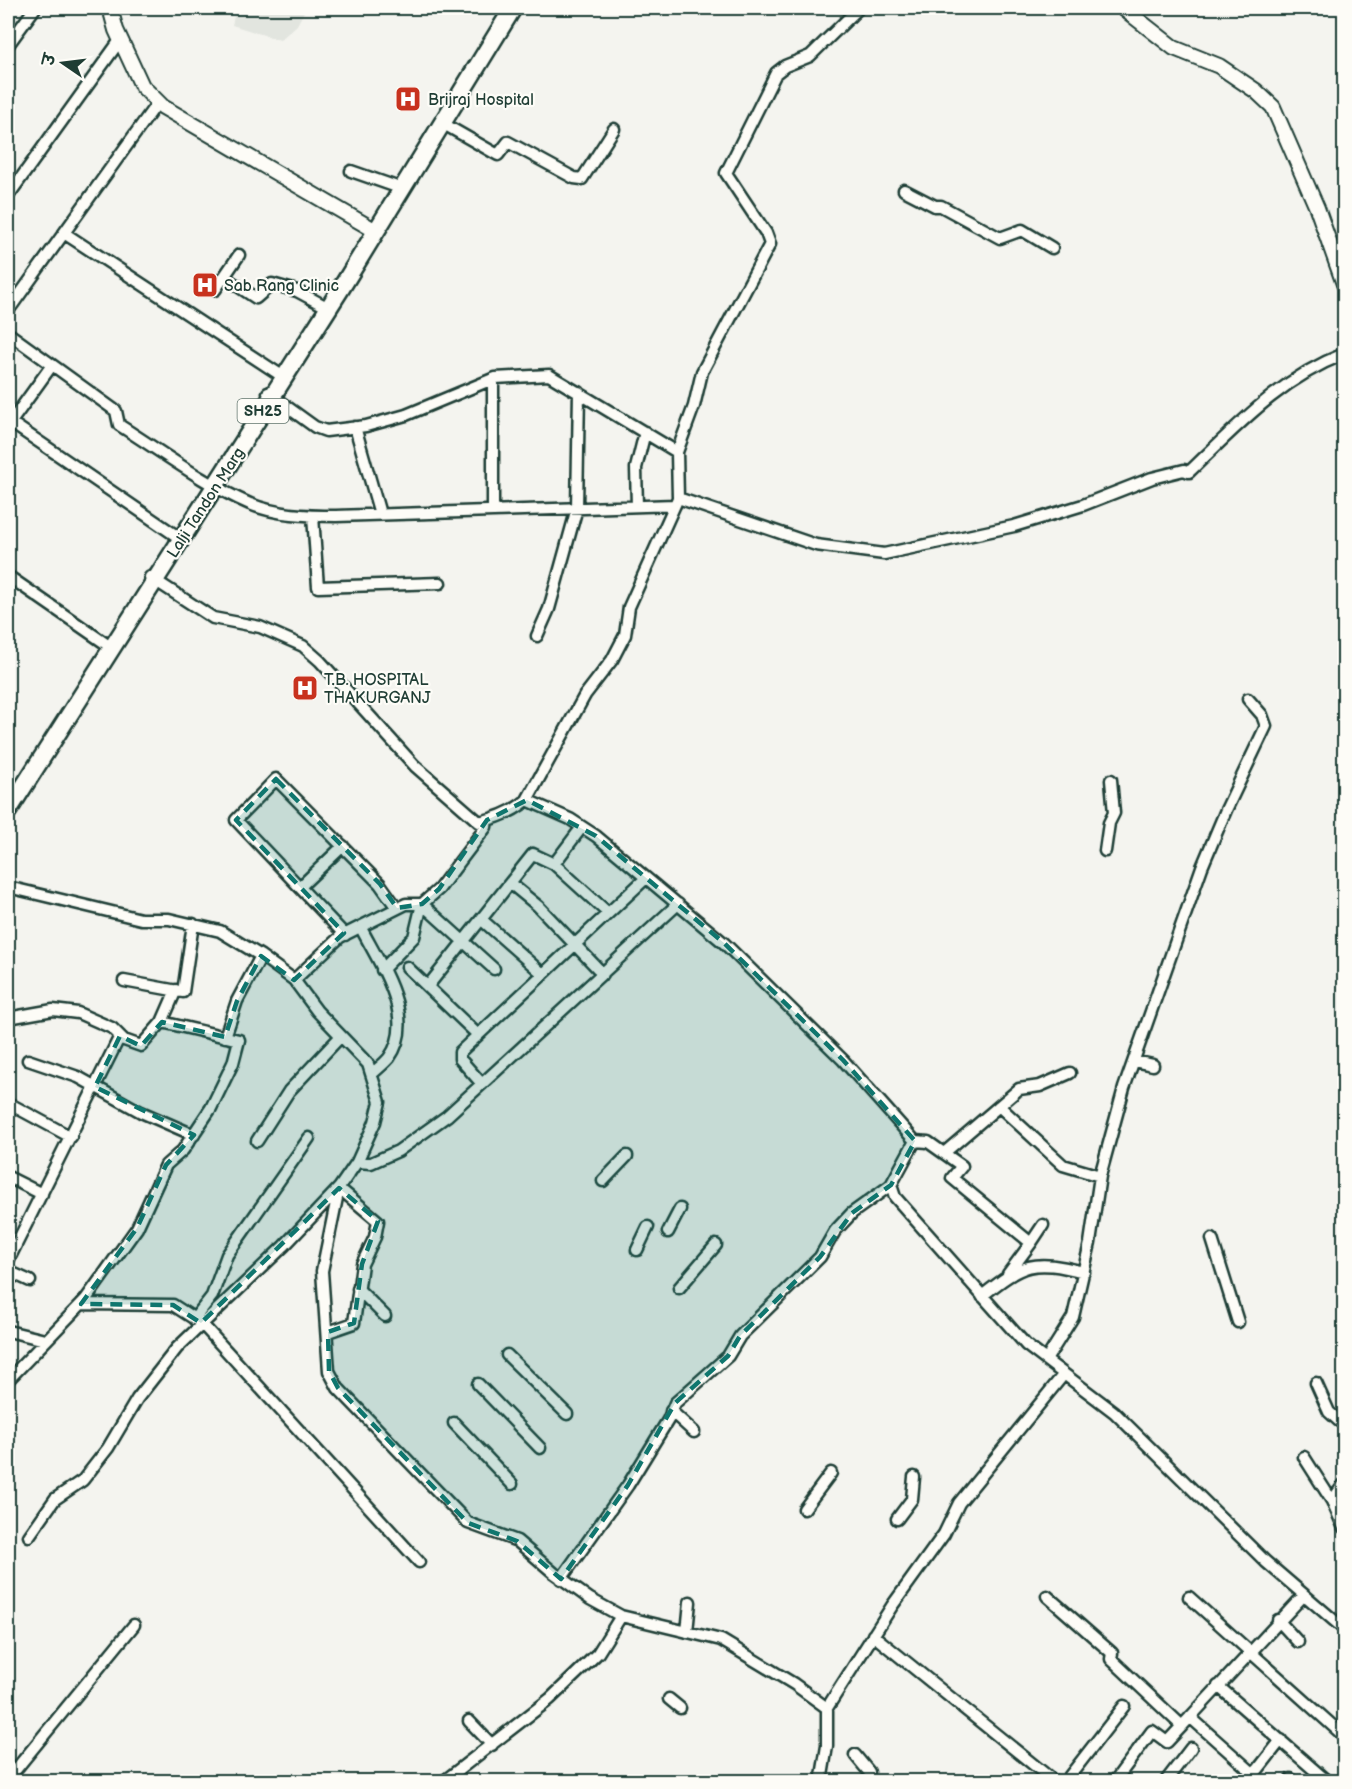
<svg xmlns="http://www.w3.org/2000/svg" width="1352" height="1789" font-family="'Balsamiq Sans','Playpen Sans Deva',sans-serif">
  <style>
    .built { fill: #e2e5df }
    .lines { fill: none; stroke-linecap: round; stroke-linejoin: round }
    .minor-casing { stroke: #1f3d34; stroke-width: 15 }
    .tertiary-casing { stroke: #1f3d34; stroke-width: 18 }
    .primary-casing { stroke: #1f3d34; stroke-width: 21 }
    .minor { stroke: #fdfcf7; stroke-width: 10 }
    .tertiary { stroke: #fdfcf7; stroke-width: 14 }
    .primary { stroke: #fdfcf7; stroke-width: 16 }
    .marked { fill: #0f766e; fill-opacity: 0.2; stroke: #0f766e; stroke-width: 4.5; stroke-dasharray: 12 8; stroke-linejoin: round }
    .labels { text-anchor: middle; stroke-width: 4.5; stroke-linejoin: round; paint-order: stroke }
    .shield { fill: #fdfcf7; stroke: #62766e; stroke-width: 1.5 }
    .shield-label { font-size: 15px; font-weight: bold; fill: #1f3d34 }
    .poi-label { font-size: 16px; fill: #1f3d34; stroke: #fdfcf7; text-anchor: start }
    .street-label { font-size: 16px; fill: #1f3d34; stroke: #fdfcf7 }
  </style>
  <rect width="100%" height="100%" fill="#f4f4ef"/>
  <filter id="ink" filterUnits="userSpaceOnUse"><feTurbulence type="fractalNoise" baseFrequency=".0167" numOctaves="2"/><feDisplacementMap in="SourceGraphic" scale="12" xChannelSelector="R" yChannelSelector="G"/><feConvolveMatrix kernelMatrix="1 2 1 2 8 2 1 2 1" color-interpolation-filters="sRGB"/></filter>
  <g filter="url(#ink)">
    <path class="built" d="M 236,8 L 306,8 L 297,25 L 280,40 L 232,25 Z"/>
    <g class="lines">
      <g class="minor-casing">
        <path id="minor" d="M 8,45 L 35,8
          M 442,123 L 498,155 L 508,142 L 574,178 L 582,179 L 614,129
          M 351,171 L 394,186
          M 904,190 L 935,206 L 941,206 L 1000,238 L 1022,230 L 1052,248
          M 8,196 L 121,39
          M 64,233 L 279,374
          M 224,277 L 256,298 L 272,284 L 297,291 L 323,305
          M 215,290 L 239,255
          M 8,311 L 158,102
          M 8,333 L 116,411 L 119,425 C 162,452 204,484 250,504 C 277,515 307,516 336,516 L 675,505
          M 493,379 L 493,511
          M 10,422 L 181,539
          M 8,426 L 52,365
          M 355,427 L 380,514
          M 677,452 L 694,406 L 702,372 L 770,244 L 766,233 L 726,173 L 776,73 L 785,66 L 810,56 L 859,8
          M 678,498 L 816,545 L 884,554 L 1014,526 L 1083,505 L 1152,478 L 1184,470 L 1189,472 C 1237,426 1281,378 1344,354
          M 637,506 L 636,468 L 645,432
          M 313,516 L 318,587 L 440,583
          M 8,576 L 112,648
          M 150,577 L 213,618 L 260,627 L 303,646 L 320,661 L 415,766 L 479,822 C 498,818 513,812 527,800 L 585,695 L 612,660 L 625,635 L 629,607 L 678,498 L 677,452 L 549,375 L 495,378 L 406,415 L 366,426 L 326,431 L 315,427 L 268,393
          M 537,636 L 549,609 L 577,508 L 579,392
          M 527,800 L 570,819 L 596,836 L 724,943 L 843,1060 L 915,1141 L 891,1185 L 895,1197 L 1026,1345 L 1114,1412 L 1266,1562 L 1344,1629
          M 1105,851 L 1109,823 L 1114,813 L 1111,780
          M 554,864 L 608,913
          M 510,883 L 538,906 L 603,974
          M 8,887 L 141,919 L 169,919 L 220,931 L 261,956 L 294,980 L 317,1011 L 368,1064 L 380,1102 L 375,1122 L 357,1162 L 339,1188 L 284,1246 L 177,1348 L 137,1399 L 108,1448 L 83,1480 L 55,1499 L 29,1536
          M 300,887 L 343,846
          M 422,904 L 494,969
          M 482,920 L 543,974
          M 361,928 C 380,965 418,1018 389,1058 C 384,1064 377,1069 372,1074
          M 345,935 L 236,820 L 276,779 L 380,884 L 397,908
          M 407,967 L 478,1035
          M 382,970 L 414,937 L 422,904
          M 294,980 L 340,937 L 406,904 L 422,904 L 439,889 L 486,827 L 487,820
          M 124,981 L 183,992 L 193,924
          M 428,986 L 533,854 L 554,864 L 582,827
          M 8,1018 L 53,1010 L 78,1013 L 112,1028 L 124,1040 L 141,1046 L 162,1022 L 176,990
          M 225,1037 L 237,1001 L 261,956
          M 28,1060 L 78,1077 L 141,1112 L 194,1135
          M 1134,1061 L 1153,1065
          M 482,1084 L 460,1059 L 460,1052 L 646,878
          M 8,1103 L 71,1137
          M 999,1106 L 1063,1165 L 1100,1176
          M 257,1141 L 289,1091 L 341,1036
          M 915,1141 L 928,1142 L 962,1166 L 952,1178 L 1031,1243 L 1043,1225
          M 944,1153 L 1019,1089 L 1040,1086 L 1070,1073
          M 357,1162 L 371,1163 L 398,1151 L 447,1116 L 678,904
          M 8,1177 L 42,1194
          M 603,1181 L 627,1156
          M 668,1232 L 680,1209
          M 1212,1239 L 1238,1322
          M 637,1250 L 648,1227
          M 8,1261 L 120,1036
          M 8,1271 L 30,1281
          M 1008,1274 L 1031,1243
          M 679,1288 L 716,1245
          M 358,1289 L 385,1316
          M 982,1296 C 1023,1263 1033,1259 1084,1272
          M 81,1304 L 173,1305 L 201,1323 L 419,1562
          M 194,1319 L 212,1296 L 227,1255 L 309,1138
          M 8,1331 L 45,1340
          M 328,1332 L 354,1323 L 362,1264 L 375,1237 L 378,1221 L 339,1188 L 322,1271 L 329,1371 L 338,1388 L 468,1523 L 517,1541 L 554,1573 L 590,1599 L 621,1616 L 721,1640 L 794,1684 L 827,1708
          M 507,1355 L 567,1414
          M 1046,1360 L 1073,1317 L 1090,1243 L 1100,1176 L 1124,1088 L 1202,867 L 1226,810 L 1266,726 L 1262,715 L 1248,699
          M 8,1380 L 86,1299 L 137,1228 L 166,1165 L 183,1150 L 211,1108 L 233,1063 L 239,1040 L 162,1022
          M 1316,1383 L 1329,1412 L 1339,1421 L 1344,1417
          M 478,1384 L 540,1448
          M 671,1411 L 694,1432
          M 454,1423 L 512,1484
          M 1304,1457 L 1332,1501 L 1344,1528
          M 1332,1501 L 1344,1484
          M 804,1509 L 831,1473
          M 897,1519 L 912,1499 L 914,1477
          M 561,1579 L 628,1485 L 668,1420 L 675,1403 L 728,1356 L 740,1336 L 820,1257 L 835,1231 L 852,1213 L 891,1185
          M 1047,1596 L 1112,1653 L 1111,1659 L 1182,1726 L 1304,1595
          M 1189,1597 L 1344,1736
          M 1278,1620 L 1298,1642
          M 687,1632 L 690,1602
          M 873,1635 L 1055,1782
          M 1218,1686 L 1328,1782
          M 669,1699 L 680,1708
          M 1190,1717 L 1254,1774
          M 469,1721 L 492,1745
          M 855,1755 L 869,1772
          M 8,1779 L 134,1625
          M 1291,1779 L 1294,1782
          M 443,1782 L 550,1699 L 598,1653 L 621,1616
          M 821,1782 L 827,1746 L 827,1708 L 892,1606 L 944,1534 L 959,1503 L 1064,1374
          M 1065,1782 L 1124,1706
          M 1114,1782 L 1152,1731 L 1167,1742 L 1182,1726
          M 1165,1782 L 1191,1748
          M 1248,1782 L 1281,1740
          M 1344,1782 L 1344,1781"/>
      </g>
      <g class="tertiary-casing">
        <path id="tertiary" d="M 110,8 L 116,30 L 142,86 L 163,107 L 376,231
          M 1123,8 L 1174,48 L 1219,66 L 1256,91 L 1273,107 L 1317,208 L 1344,284"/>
      </g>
      <g class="primary-casing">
        <path id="primary" d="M 8,811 L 340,290 L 513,8"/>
      </g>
      <use href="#minor" class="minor"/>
      <use href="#tertiary" class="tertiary"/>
      <use href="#primary" class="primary"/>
    </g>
  </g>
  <path class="marked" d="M 276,779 L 380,884 L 397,908 L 422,904 L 439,889 L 487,820 L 527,800 L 596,836 L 724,943 L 843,1060 L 915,1141 L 891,1185 L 852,1213 L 820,1257 L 740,1336 L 728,1356 L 675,1403 L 628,1485 L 561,1579 L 517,1541 L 468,1523 L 338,1388 L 329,1371 L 328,1332 L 354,1323 L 362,1264 L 378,1221 L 339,1188 L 201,1323 L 173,1305 L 81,1304 L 137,1228 L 166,1165 L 194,1135 L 95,1087 L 120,1036 L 141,1046 L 162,1022 L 225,1037 L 237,1001 L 261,956 L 294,980 L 344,933 L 236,820 Z"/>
  <defs>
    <g id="hospital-square" transform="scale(1.35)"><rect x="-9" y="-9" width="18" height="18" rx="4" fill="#c8321e" stroke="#fdfcf7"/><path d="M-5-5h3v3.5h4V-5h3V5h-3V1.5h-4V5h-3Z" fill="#fff"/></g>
  </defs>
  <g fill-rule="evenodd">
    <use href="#hospital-square" x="408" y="99"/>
    <use href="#hospital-square" x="205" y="285"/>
    <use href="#hospital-square" x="305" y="688"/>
  </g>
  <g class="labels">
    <rect class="shield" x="237.5" y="399" width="51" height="24" rx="4.5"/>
    <g class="shield-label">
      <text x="263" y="416">SH25</text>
    </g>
    <g class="poi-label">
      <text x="428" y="105">Brijraj Hospital</text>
      <text x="224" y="291">Sab Rang Clinic</text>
      <text x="324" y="685">T.B. HOSPITAL<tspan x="324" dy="18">THAKURGANJ</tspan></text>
    </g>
    <g class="street-label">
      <text transform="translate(205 502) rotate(-57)" y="6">Lalji Tandon Marg</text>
    </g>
  </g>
  <rect width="1352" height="1789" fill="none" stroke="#fdfcf7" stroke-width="30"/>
  <rect x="15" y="15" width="1322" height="1759" fill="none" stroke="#1f3d34" stroke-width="2" filter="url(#ink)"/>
  <g transform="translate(63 63) rotate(284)" stroke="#fdfcf7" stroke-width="4.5" paint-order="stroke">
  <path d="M0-4.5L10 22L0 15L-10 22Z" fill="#1f3d34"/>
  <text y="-9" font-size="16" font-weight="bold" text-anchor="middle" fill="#1f3d34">उ</text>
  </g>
</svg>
